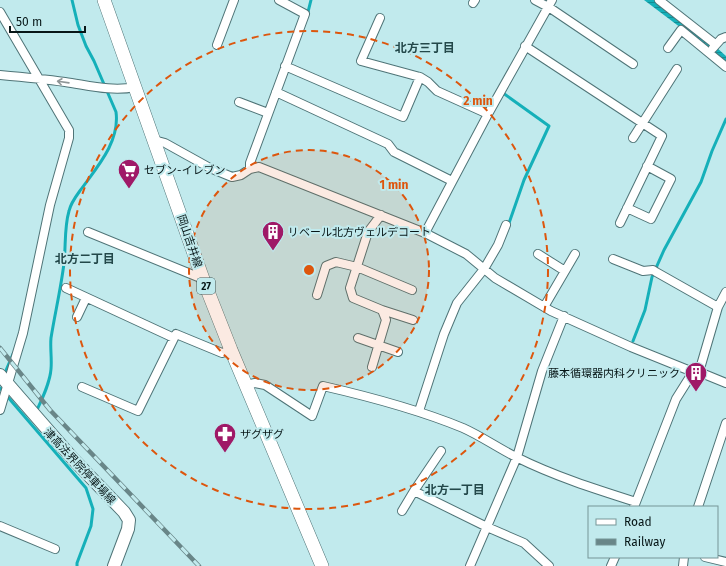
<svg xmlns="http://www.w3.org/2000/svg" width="726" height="566" font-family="'Fira Sans','Noto Sans JP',sans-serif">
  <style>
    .water { fill: url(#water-rules) }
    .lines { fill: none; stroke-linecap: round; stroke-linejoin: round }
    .stream { stroke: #15b0b9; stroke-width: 3 }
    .minor-casing { stroke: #4f7477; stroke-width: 10 }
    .secondary-casing { stroke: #4f7477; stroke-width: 14 }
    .primary-casing { stroke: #4f7477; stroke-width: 14 }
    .minor { stroke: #fff; stroke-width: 8 }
    .secondary { stroke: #fff; stroke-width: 12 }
    .primary { stroke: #fff; stroke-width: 13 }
    .rail-casing { stroke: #698688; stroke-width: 4.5 }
    .rail { stroke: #c1eaed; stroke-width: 3; stroke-dasharray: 9; stroke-linecap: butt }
    .oneway { stroke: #8f9697 }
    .ring { fill: none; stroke: #dd560d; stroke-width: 2; stroke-dasharray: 7 5 }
    .labels { text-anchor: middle; stroke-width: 4; stroke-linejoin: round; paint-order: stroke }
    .shield { fill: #c1eaed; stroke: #3f5657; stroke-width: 1 }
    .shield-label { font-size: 10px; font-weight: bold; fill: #071617 }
    .poi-label { font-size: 11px; fill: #071617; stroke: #c1eaed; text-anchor: start }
    .street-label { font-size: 11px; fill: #071617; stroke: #c1eaed }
    .neighbourhood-label { font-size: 12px; font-weight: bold; fill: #23484a; stroke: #c1eaed }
    .centre { fill: #dd560d; stroke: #c1eaed; stroke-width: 2 }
    .ring-label { font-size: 12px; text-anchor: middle; font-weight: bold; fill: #dd560d; stroke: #c1eaed; stroke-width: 4; stroke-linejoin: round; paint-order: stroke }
  </style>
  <defs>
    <pattern id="water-rules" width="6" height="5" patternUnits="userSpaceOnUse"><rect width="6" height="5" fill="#15b0b9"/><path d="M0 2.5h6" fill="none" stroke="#118e95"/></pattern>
  </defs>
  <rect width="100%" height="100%" fill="#c1eaed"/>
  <path class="water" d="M 644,0 L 654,0 L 716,47 L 726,56 L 726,65 L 705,46 Z"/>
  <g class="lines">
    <path class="stream" d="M 307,16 L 311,0
      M 503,92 L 503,93 L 549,126 L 524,180 L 508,226
      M 633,341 L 645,310 L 652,277 L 664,250 L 701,182 L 712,151 L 726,119
      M 4,375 L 13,354
      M 0,388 L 86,488 L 93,509 L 91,526 L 77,563 L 77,566
      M 36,412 C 42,399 50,383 51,369 C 52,359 50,348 51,338 C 55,313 61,288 64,263 C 66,246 64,228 69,211 C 71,202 77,195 82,188 C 98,166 120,141 116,112 L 94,61 L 86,46 L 78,25 L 72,0"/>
    <g class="minor-casing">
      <path id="minor" d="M 535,0 L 550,8 L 633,64
        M 659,0 L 715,44
        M 473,3 L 475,0
        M 0,12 L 66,125 L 69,130 L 69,138 L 50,205 L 23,333 L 0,410
        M 380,18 L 361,61 L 420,77 L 428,82 L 437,91 L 488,114
        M 217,45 L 234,0
        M 525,46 L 662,136 L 620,223
        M 668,48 L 681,30 L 726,67
        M 713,48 L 721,39 L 726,37
        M 285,66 L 403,117 L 420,77
        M 0,75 C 22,77 43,79 65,82 C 87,85 112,92 135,87
        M 276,92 L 388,144 L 394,152 L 452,181
        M 239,102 L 268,113
        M 633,138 L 677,69
        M 154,140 L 165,143 L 210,168 L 232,177 L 241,175 L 250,169 L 259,167 L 425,233 L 466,254 L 495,278 L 551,311 L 631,347 L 693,372 L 699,372 L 726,383
        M 250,169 L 250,163 L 305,14 L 279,0
        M 627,208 L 651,219 L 671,179 L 647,166
        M 88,232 L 203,279
        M 425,233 L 488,114 L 552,0
        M 538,254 L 565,271
        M 613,259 L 643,271 L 653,270 L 656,272 L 718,307
        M 66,288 L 174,338
        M 317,295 L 326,266 L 336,262 L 357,267 L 412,290
        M 544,307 L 575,254
        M 382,310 L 413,320
        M 77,317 L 86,298
        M 358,338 L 398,352
        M 372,367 L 386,320 L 382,310 L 353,298 L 350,288 L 368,232 L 381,215
        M 699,372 L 718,307 L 726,292
        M 246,385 L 255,383 L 265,385 L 312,416 L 323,386 C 371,397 417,409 463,428 C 481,436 498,448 516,457 C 554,476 595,489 636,502
        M 82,387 L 138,411 L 176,334 L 222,353 L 231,350
        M 419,411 L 444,334 L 457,303 L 484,269 L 498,245 L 506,225
        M 414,491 L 487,527 L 524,543 L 549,566
        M 634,507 L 676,399 L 693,372
        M 698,507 L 726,423
        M 402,511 L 414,491 L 441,451
        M 0,526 L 55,549
        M 705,557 L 726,562
        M 470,566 L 517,457 L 542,371 L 564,316
        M 611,566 L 615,557
        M 683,566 L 684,557"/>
    </g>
    <g class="secondary-casing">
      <path id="secondary" d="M 0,375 L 74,460 L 124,512 L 129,520 L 128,529 L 114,566"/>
    </g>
    <g class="primary-casing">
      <path id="primary" d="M 104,0 L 203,279 L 231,350 L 322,566"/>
    </g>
    <use href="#minor" class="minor"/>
    <use href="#secondary" class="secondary"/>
    <use href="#primary" class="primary"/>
    <g class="rail-casing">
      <path id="rail" d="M 0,348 L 50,410 L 199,566"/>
    </g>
    <use href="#rail" class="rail"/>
  </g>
  <defs><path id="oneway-shaft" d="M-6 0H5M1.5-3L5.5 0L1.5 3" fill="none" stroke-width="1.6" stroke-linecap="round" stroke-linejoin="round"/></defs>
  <use class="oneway" href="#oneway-shaft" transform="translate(63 82) rotate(-172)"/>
  <circle cx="309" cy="270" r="120" fill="#dd560d" fill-opacity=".12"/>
  <g class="ring">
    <circle cx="309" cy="270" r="120"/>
    <circle cx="309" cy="270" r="239"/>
  </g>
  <defs>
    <g id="supermarket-pin" transform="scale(1.15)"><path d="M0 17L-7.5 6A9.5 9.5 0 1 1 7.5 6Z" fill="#9f1967" stroke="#c1eaed"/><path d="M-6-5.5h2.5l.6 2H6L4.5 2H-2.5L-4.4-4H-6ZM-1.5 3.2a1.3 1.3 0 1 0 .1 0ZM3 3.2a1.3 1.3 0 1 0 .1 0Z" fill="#fff"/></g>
    <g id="building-pin" transform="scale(1.15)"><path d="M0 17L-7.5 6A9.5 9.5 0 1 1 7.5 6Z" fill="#9f1967" stroke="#c1eaed"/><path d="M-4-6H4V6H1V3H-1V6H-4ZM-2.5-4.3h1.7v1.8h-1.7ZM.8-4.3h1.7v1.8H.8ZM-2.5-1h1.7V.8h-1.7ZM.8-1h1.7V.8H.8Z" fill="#fff"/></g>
    <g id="pharmacy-pin" transform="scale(1.15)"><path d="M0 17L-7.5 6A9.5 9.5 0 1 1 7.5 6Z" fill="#9f1967" stroke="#c1eaed"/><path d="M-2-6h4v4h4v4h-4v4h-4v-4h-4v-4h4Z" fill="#fff"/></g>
  </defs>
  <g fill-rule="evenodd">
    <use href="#supermarket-pin" x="129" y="170"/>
    <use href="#building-pin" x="273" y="232"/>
    <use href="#building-pin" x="696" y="373"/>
    <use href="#pharmacy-pin" x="225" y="434"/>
  </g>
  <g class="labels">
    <rect class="shield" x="197" y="278" width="18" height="16" rx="3"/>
    <g class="shield-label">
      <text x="206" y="290">27</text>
    </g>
    <g class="poi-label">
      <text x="144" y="174">セブン-イレブン</text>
      <text x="288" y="236">リベール北方ヴェルデコート</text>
      <text x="680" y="377" text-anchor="end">藤本循環器内科クリニック</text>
      <text x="240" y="438">ザグザグ</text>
    </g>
    <g class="street-label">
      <text transform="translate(190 241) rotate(71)" y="4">岡山吉井線</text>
      <text transform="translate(80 466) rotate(47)" y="4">津高法界院停車場線</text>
    </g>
    <g class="neighbourhood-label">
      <text x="425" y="52">北方三丁目</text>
      <text x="85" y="263">北方二丁目</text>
      <text x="455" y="494">北方一丁目</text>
    </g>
  </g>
  <circle cx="309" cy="270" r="6" class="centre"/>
  <g class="ring-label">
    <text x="478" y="105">2 min</text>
    <text x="394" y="189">1 min</text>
  </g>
  <rect x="588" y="506" width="130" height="52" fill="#c1eaed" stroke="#779597"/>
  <rect x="596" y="519" width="20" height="6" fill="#ffffff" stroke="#779597"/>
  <text x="624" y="526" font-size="12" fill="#071617">Road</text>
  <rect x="596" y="539" width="20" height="6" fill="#698688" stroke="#779597"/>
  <text x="624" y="546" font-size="12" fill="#071617">Railway</text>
  <path d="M10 26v6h75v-6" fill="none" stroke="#071617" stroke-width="2"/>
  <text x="16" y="26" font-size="12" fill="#071617" stroke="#c1eaed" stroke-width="3" paint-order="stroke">50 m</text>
</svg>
